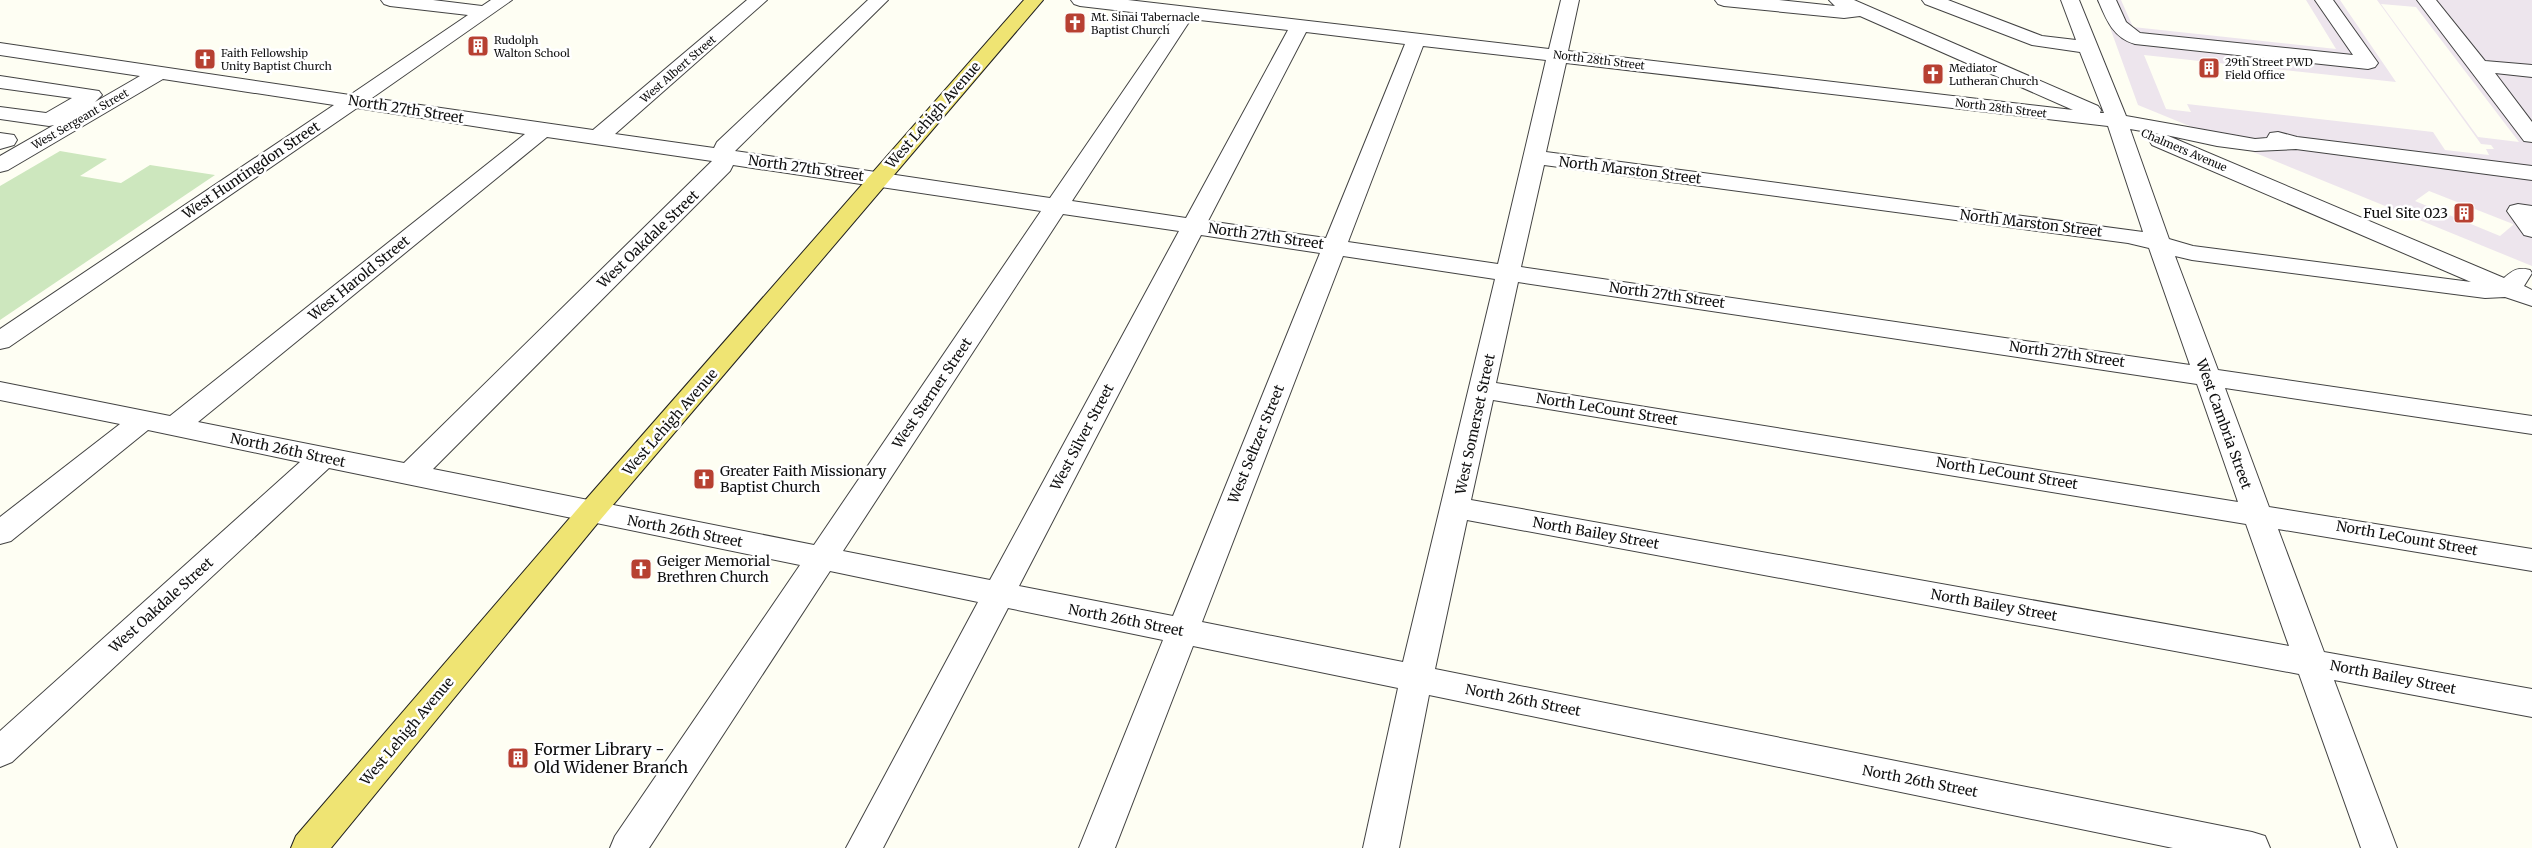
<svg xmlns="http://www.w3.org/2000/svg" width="2532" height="848" font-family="Merriweather,serif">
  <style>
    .industrial { fill: #ede5ed; fill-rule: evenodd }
    .green { fill: #cde7be }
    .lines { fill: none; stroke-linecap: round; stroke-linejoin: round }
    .minor-casing { stroke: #434343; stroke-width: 2 }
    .major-casing { stroke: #212121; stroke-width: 2 }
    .minor { fill: #fff; fill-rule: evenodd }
    .major { fill: #efe473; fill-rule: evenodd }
    .labels { text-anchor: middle; stroke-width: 5; stroke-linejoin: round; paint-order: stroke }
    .far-poi-label { font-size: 11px; fill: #101010; stroke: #fff; text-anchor: start }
    .far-street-label { font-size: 11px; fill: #101010; stroke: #fff }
    .street-label { font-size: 14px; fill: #101010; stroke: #fff }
    .poi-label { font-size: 14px; fill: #101010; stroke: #fff; text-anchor: start }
    .near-poi-label { font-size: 16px; fill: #101010; stroke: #fff; text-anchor: start }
  </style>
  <rect width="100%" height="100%" fill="#fefef3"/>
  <path class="industrial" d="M 2100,0 L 2121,0 L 2133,27 L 2336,49 L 2306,0 L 2340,0 L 2396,82 L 2144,55 L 2166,109 L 2191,112 L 2187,104 L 2433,132 L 2445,150 L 2489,155 L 2486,149 L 2494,149 L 2491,145 L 2481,144 L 2377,0 L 2532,0 L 2532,266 L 2138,105 ZM 2381,4 L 2416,7 L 2519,142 L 2478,137 ZM 2429,191 L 2513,224 L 2513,225 L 2500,236 L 2415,201 Z"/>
  <path class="green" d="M 60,151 L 107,159 L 80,176 L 121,183 L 150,165 L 215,175 L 0,320 L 0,186 Z"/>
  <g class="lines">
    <g class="minor-casing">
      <path id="minor" d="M 381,0 L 433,0 L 482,6 L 491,0 L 512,0 L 372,98 L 593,130 L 747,0 L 767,0 L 615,134 L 714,148 L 717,142 L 868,0 L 888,0 L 735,151 L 1050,198 L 1174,17 L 1080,6 L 1074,4 L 1071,0 L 1128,0 L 1549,49 L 1561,0 L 1579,0 L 1568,51 L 2073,110 L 1860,16 L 1844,18 L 1724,6 L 1718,4 L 1715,0 L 1779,0 L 1835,6 L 1829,0 L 1854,0 L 2098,106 L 2101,110 L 2100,113 L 2104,113 L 2080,52 L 2032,45 L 1925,4 L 1922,0 L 1948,0 L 2042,36 L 2076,40 L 2061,0 L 2079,0 L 2126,116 L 2255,139 L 2267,138 L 2270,133 L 2278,132 L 2297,137 L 2532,166 L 2532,180 L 2296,149 L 2255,151 L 2217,146 L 2166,135 L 2504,278 C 2513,270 2518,267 2530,270 L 2532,273 L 2524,286 L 2532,290 L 2532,306 L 2505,297 L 2485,298 L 2192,260 L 2175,256 L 2218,370 L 2532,416 L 2532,434 L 2225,388 L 2269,507 L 2532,549 L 2532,571 L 2278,529 L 2324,652 L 2532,689 L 2532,717 L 2334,680 L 2397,848 L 2361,848 L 2299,674 L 1467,520 L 1435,669 L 2252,832 L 2265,836 L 2270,848 L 2173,848 L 1429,695 L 1399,848 L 1363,848 L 1398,688 L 1193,646 L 1115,848 L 1079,848 L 1163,640 L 1008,608 L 883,848 L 846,848 L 978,602 L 830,571 L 649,848 L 610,848 L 615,836 L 800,565 L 329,468 L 12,762 L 0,767 L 0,731 L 300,462 L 148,430 L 11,541 L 0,544 L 0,517 L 120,424 L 0,400 L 0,382 L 170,416 L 525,134 L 357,108 L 9,347 L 0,349 L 0,329 L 334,105 L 163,79 L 8,170 L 0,172 L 0,156 L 54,125 L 49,126 L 0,119 L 0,107 L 46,113 L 72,98 L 0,88 L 0,76 L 99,91 L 102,95 L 95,102 L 140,76 L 0,55 L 0,43 L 350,95 L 468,15 L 390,6 L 384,4 ZM 1191,19 L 1288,30 L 1186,218 L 1072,201 ZM 1306,32 L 1405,44 L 1326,238 L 1208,221 ZM 1423,46 L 1546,60 L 1498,264 L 1348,242 ZM 1566,63 L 2108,126 L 2143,232 L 1546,152 ZM 2130,129 L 2159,134 L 2152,135 L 2149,140 L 2152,145 L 2471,282 L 2193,246 L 2169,239 ZM 547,137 L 712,161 L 404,463 L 198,422 ZM 733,165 L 1041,211 L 814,545 L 433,469 L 730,171 ZM 1544,165 L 2128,243 L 2149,248 L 2190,365 L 1521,267 ZM 1063,214 L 1179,231 L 990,580 L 843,551 ZM 1201,235 L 1320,253 L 1173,616 L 1019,586 ZM 1343,256 L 1495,279 L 1403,662 L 1202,622 ZM 1518,282 L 2197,384 L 2238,502 L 1496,383 ZM 1493,400 L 2246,524 L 2289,646 L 1471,500 Z
        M 2098,0 L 2116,0 L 2126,22 L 2140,33 L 2353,55 L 2315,0 L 2333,0 L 2378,63 L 2375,67 L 2368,69 L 2135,44 C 2113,38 2106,19 2098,0 Z
        M 2417,0 L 2436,0 L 2485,61 L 2532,65 L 2532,77 L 2495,73 L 2532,122 L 2532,142 L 2524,141 Z
        M 0,133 L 14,135 L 17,140 L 14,145 L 0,149 Z
        M 2518,204 L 2532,206 L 2532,237 L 2524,235 L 2507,211 L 2510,206 Z"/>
    </g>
    <g class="major-casing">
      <path id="major" d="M 1024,0 L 1043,0 L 601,519 L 331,848 L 291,848 L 296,836 L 581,505 Z"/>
    </g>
    <use href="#minor" class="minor"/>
    <use href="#major" class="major"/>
  </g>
  <defs>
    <g id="church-square" transform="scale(1.125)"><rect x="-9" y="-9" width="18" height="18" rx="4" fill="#b74031" stroke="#fff"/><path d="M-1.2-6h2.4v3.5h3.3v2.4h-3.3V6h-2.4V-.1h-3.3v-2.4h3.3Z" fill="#fff"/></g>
    <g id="building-square" transform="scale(1.125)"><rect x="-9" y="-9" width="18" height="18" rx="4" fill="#b74031" stroke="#fff"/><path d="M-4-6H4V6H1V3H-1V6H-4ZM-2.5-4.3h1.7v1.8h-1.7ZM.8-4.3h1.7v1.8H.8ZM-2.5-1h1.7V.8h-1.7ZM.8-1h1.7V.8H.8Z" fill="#fff"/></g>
  </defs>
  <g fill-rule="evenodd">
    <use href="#church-square" x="1075" y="23"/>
    <use href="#building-square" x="478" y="46"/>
    <use href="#church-square" x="205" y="59"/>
    <use href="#building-square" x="2209" y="68"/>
    <use href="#church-square" x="1933" y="74"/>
    <use href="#building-square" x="2464" y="213"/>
    <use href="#church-square" x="704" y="479"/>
    <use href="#church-square" x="641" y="569"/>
    <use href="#building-square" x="518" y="758"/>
  </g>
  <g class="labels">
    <g class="far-poi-label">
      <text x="1091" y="21">Mt. Sinai Tabernacle<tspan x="1091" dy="13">Baptist Church</tspan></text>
      <text x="494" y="44">Rudolph<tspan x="494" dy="13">Walton School</tspan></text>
      <text x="221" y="57">Faith Fellowship<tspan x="221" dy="13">Unity Baptist Church</tspan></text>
      <text x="2225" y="66">29th Street PWD<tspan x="2225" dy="13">Field Office</tspan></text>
      <text x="1949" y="72">Mediator<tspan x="1949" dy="13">Lutheran Church</tspan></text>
    </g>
    <g class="far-street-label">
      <text transform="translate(1599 60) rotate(7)" y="4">North 28th Street</text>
      <text transform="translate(678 69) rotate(-41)" y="4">West Albert Street</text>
      <text transform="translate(2001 108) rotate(7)" y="4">North 28th Street</text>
      <text transform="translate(80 119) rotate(-30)" y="4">West Sergeant Street</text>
      <text transform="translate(2184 150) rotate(23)" y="4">Chalmers Avenue</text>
    </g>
    <g class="street-label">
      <text transform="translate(406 109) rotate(9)" y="5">North 27th Street</text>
      <text transform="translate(933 115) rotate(-49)" y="5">West Lehigh Avenue</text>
      <text transform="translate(806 168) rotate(8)" y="5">North 27th Street</text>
      <text transform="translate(251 170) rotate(-34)" y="5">West Huntingdon Street</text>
      <text transform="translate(1630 170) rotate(7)" y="5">North Marston Street</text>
      <text transform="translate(2031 223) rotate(7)" y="5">North Marston Street</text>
      <text transform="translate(1266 236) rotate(8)" y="5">North 27th Street</text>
      <text transform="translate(648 239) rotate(-44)" y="5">West Oakdale Street</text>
      <text transform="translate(359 278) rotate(-39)" y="5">West Harold Street</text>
      <text transform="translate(1667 295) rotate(8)" y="5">North 27th Street</text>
      <text transform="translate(2067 354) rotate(8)" y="5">North 27th Street</text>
      <text transform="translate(932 393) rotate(-56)" y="5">West Sterner Street</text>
      <text transform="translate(1607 409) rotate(9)" y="5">North LeCount Street</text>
      <text transform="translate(670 422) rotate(-49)" y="5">West Lehigh Avenue</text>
      <text transform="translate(1475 424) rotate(-78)" y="5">West Somerset Street</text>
      <text transform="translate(2224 424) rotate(70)" y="5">West Cambria Street</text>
      <text transform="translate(1082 437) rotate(-62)" y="5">West Silver Street</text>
      <text transform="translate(1256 444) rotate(-68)" y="5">West Seltzer Street</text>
      <text transform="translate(288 450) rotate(12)" y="5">North 26th Street</text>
      <text transform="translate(2007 473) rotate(9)" y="5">North LeCount Street</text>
      <text transform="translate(685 531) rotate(11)" y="5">North 26th Street</text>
      <text transform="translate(1596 533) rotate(10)" y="5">North Bailey Street</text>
      <text transform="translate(2407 538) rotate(10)" y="5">North LeCount Street</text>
      <text transform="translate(161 605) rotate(-42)" y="5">West Oakdale Street</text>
      <text transform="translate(1994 605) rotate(10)" y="5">North Bailey Street</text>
      <text transform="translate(1126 620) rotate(11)" y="5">North 26th Street</text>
      <text transform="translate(2393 677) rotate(11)" y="5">North Bailey Street</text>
      <text transform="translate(1523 700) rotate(11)" y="5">North 26th Street</text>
      <text transform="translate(407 731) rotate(-50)" y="5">West Lehigh Avenue</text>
      <text transform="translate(1920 781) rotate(11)" y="5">North 26th Street</text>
    </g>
    <g class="poi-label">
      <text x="2448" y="218" text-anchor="end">Fuel Site 023</text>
      <text x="720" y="476">Greater Faith Missionary<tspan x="720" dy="16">Baptist Church</tspan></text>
      <text x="657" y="566">Geiger Memorial<tspan x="657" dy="16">Brethren Church</tspan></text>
    </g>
    <g class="near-poi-label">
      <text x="534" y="755">Former Library -<tspan x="534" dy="18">Old Widener Branch</tspan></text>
    </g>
  </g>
</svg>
